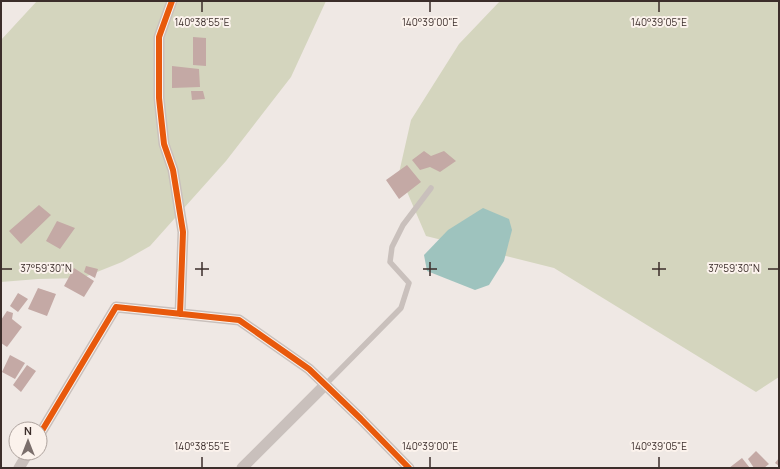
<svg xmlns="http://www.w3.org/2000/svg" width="780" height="469" font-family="Manrope,sans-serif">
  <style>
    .green { fill: #d4d5be }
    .water { fill: #9ec3be }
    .building { fill: #c4a9a5 }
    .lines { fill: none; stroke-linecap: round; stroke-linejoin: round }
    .lane { stroke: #c9c0bc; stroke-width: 5.5 }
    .street { stroke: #c9c0bc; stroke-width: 11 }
    .cycleway-casing { stroke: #fbf2ec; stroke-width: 8 }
    .cycleway { stroke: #e8590c; stroke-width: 6 }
    .ticks { fill: none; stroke: #3b2d2a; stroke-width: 1.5 }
    .ticks-label { font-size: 10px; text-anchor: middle; fill: #3b2d2a; stroke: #fbf2ec; stroke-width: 4; stroke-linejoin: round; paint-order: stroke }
  </style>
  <rect width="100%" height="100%" fill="#efe8e4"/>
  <path class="green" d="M 37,1 L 326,1 L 291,77 L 226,161 L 150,246 L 122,262 L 82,278 L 38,279 L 1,282 L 1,40 Z
    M 500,1 L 779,1 L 779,377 L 756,392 L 554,268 L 426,236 L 399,173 L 411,120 L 459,44 Z"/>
  <path class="water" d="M 483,208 L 509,219 L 512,230 L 504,261 L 489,285 L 475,290 L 427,271 L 424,255 L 448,230 Z"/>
  <path class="building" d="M 193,37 L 206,38 L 206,66 L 193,65 Z
    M 172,66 L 199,69 L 200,87 L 172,88 Z
    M 191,91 L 203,91 L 205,99 L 192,100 Z
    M 424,151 L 431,156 L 444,151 L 456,161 L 440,172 L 430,167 L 420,170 L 412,160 Z
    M 407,165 L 421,182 L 399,199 L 386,180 Z
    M 39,205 L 51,215 L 21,244 L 9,231 Z
    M 57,221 L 75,228 L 60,249 L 46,241 Z
    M 86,266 L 98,269 L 95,278 L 84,272 Z
    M 74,268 L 94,281 L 84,297 L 64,286 Z
    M 38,288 L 56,294 L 47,316 L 28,309 Z
    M 18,293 L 28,299 L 18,312 L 10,306 Z
    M 7,311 L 13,313 L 12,319 L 22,327 L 7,347 L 1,343 L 1,320 Z
    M 10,355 L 25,363 L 15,379 L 2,372 Z
    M 27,365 L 36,371 L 21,392 L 13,385 Z
    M 756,451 L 769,464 L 764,468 L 754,468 L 748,459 Z
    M 742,458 L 750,468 L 729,468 Z
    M 779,458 L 779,466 L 775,463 Z"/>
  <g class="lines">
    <path class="lane" d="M 325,385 L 401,308 L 409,283 L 390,262 L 392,247 L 403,225 L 431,188"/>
    <path class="street" d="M 172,1 L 159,37 L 159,98 L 164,144 L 173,170 L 183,232 L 180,314
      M 40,434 L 116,307 L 239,320 L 309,369 L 361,419 L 409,468
      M 19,468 L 28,453
      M 242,468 L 325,385"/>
    <g class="cycleway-casing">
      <path id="cycleway" d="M 172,1 L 159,37 L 159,98 L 164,144 L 173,170 L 183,232 L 180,314
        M 40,434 L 116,307 L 239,320 L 309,369 L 361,419 L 409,468"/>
    </g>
    <use href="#cycleway" class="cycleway"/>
  </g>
  <path class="ticks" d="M 202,2 L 202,12M 430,2 L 430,12M 659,2 L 659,12M 202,262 L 202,276M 430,262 L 430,276M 659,262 L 659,276M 2,269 L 12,269M 195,269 L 209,269M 423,269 L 437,269M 652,269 L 666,269M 768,269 L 778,269M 202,457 L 202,467M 430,457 L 430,467M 659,457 L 659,467"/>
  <g class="ticks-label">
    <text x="202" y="26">140°38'55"E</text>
    <text x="430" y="26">140°39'00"E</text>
    <text x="659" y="26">140°39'05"E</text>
    <text x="46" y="272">37°59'30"N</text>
    <text x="734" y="272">37°59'30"N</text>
    <text x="202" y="450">140°38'55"E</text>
    <text x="430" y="450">140°39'00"E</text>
    <text x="659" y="450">140°39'05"E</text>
  </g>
  <rect width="780" height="469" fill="none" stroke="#3b2d2a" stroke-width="4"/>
  <g transform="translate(28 441)"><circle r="19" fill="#fbf2ec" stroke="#aea39e"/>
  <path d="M0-3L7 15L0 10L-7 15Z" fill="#7a6e6b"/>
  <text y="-6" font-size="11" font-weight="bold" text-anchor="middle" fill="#3b2d2a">N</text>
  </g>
</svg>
